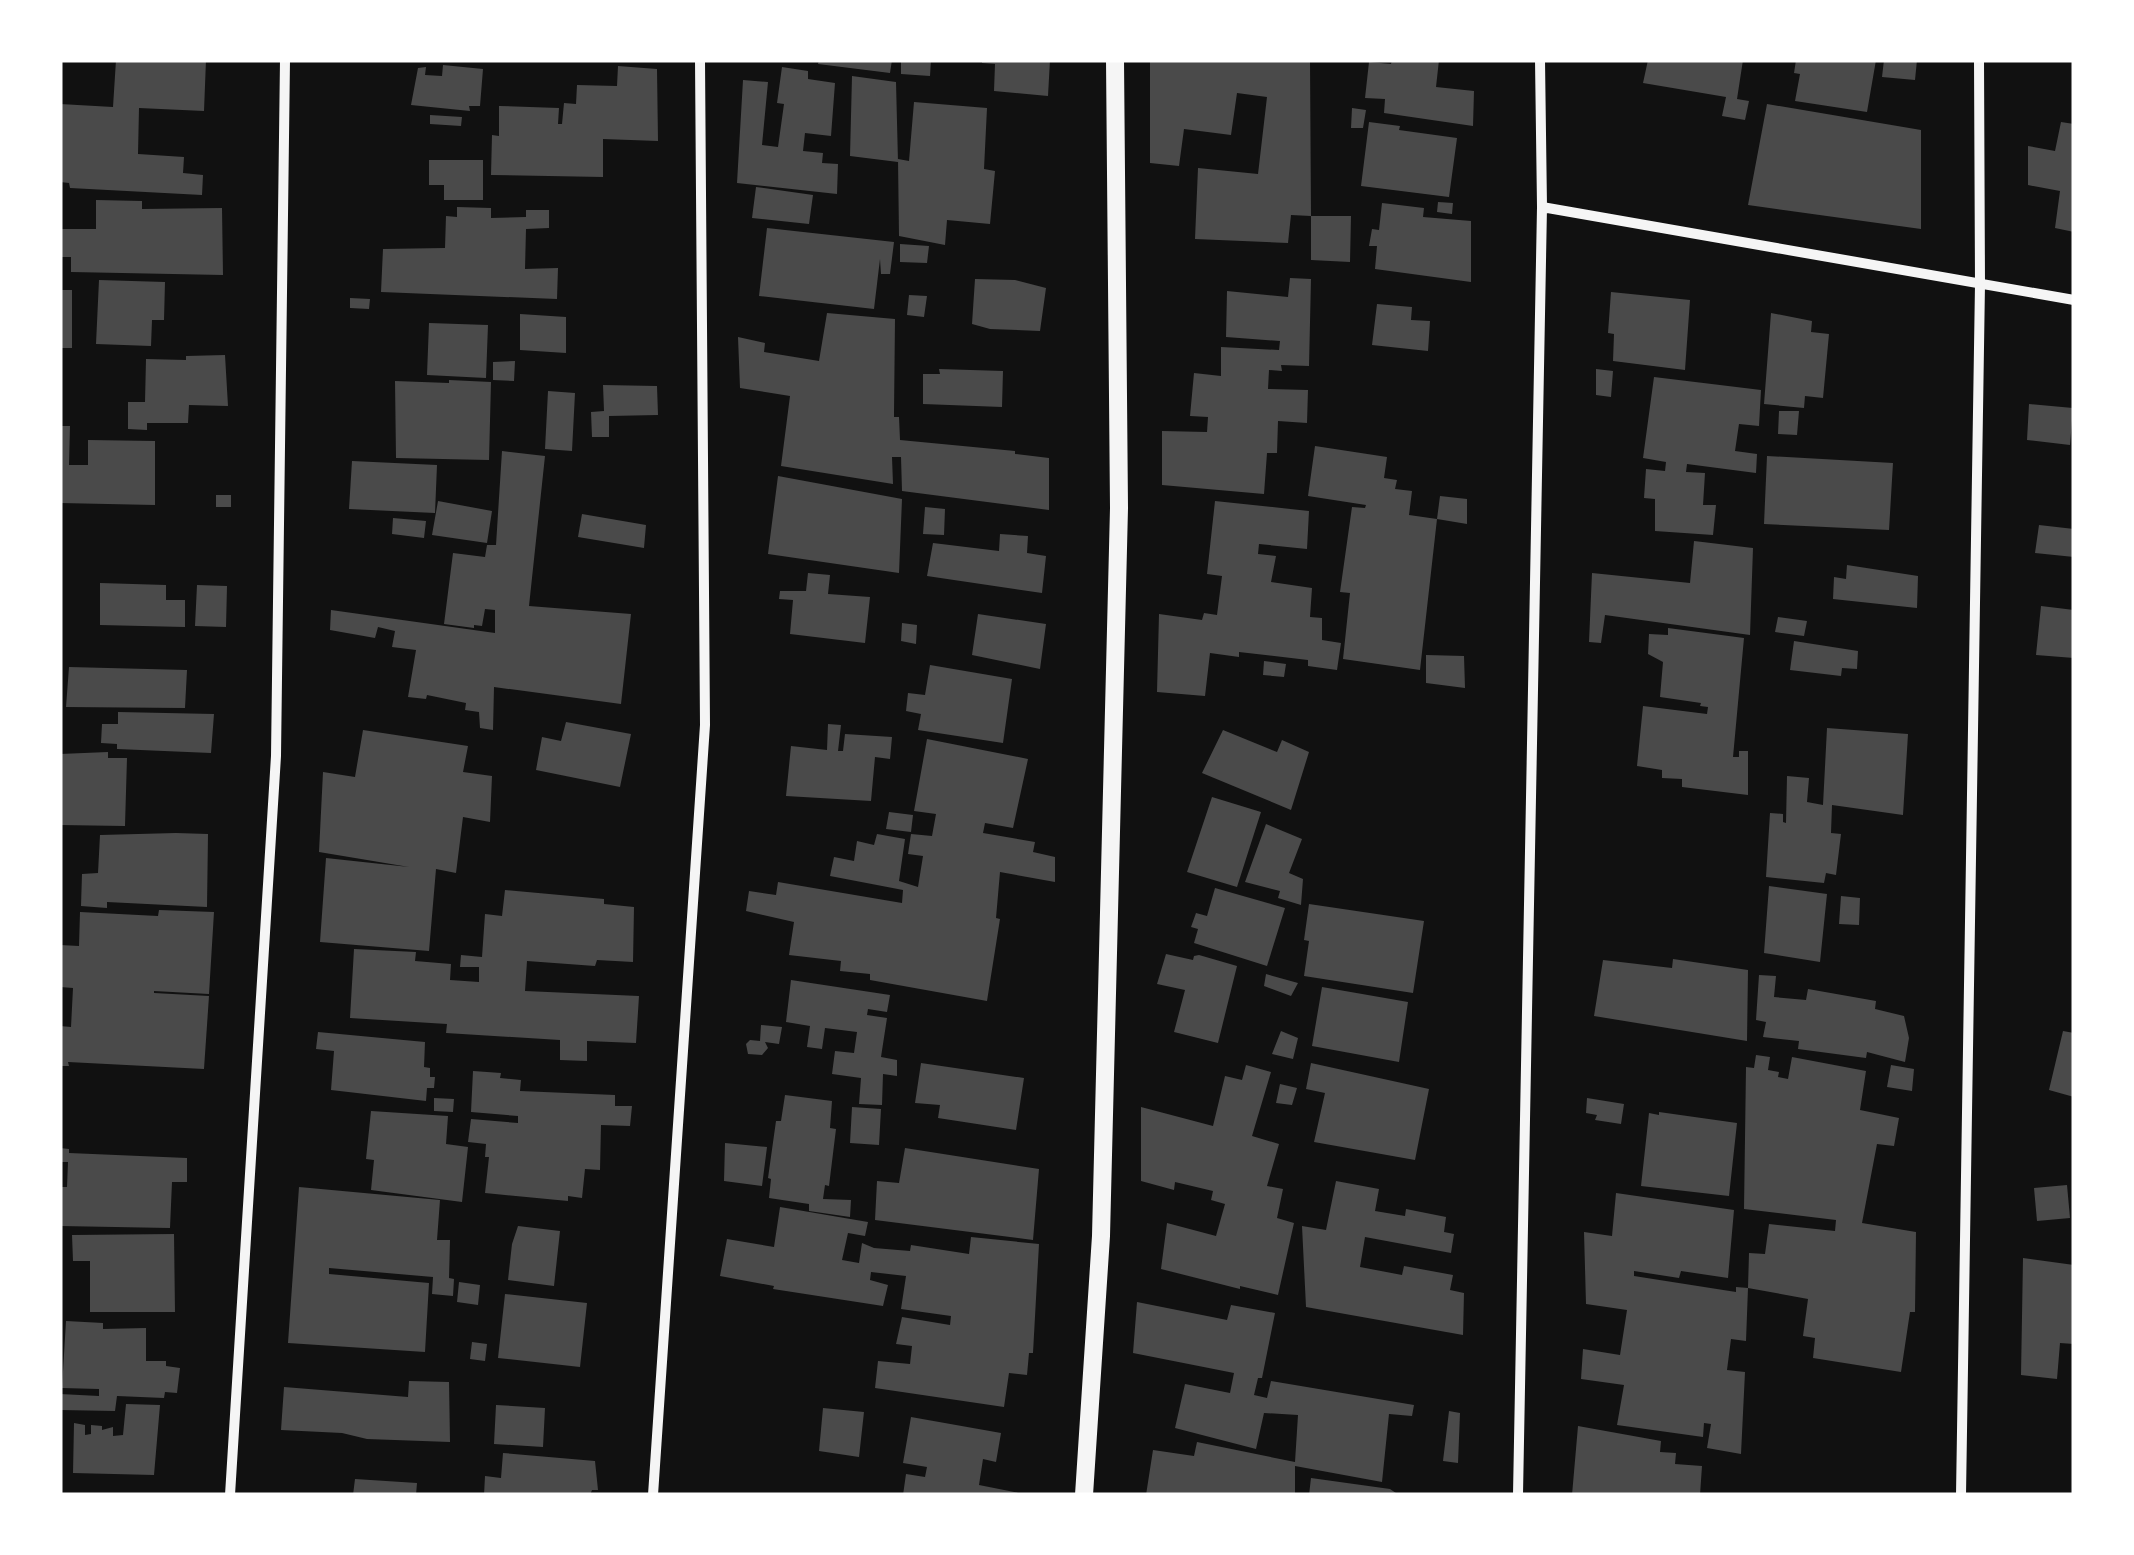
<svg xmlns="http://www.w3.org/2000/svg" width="2134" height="1555" font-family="Jost,sans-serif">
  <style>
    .building { fill: #4a4a4a }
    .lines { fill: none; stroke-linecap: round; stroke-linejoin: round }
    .minor { stroke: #f5f5f5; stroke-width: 10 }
    .tertiary { stroke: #f5f5f5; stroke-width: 18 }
  </style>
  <rect width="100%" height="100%" fill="#111"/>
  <path class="building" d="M 116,60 L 206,60 L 204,111 L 139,108 L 138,154 L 184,157 L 183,173 L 203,175 L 202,195 L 70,188 L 69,183 L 60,182 L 60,104 L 113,107 Z
    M 819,60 L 892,60 L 890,73 L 818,64 Z
    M 901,60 L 931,60 L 930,76 L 901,74 Z
    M 982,60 L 1050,60 L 1048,96 L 994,91 L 995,64 L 982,63 Z
    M 1150,60 L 1310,60 L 1311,216 L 1291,215 L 1288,243 L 1195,239 L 1198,168 L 1258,174 L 1267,97 L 1237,93 L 1231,135 L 1184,129 L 1179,166 L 1150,163 Z
    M 1392,60 L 1439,60 L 1436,87 L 1474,91 L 1473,126 L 1384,113 L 1385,99 L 1365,98 L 1369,62 L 1391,64 Z
    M 1648,60 L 1743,60 L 1737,99 L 1749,101 L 1745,120 L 1722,116 L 1726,97 L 1643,83 Z
    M 1796,60 L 1876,60 L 1867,112 L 1795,101 L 1800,74 L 1794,73 Z
    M 1884,60 L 1917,60 L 1915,80 L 1882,77 Z
    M 443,65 L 483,69 L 480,106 L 469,106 L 470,111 L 411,105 L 418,68 L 426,67 L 425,75 L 442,76 Z
    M 618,66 L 657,69 L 658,141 L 603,139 L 603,177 L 491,175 L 492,135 L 499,136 L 499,106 L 559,108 L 558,124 L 562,124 L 564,103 L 576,104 L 577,85 L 617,86 Z
    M 782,67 L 808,71 L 808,79 L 835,83 L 831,136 L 805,133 L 803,151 L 823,153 L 822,163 L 838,164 L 837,194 L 737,183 L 743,80 L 768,82 L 762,145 L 778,147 L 784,104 L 777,103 Z
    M 852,76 L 896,82 L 898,162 L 850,156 Z
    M 914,102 L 987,108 L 984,169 L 995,171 L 990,224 L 947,220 L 945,245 L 899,236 L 898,159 L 909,161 Z
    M 1767,104 L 1921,130 L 1921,229 L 1748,205 Z
    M 1352,108 L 1366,110 L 1363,128 L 1351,128 Z
    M 430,115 L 462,117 L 461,126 L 430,124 Z
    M 1369,122 L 1400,126 L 1399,130 L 1457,138 L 1449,197 L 1361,186 Z
    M 2061,122 L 2074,124 L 2074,232 L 2055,228 L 2060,191 L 2028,185 L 2028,146 L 2055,151 Z
    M 429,160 L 483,160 L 483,200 L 444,200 L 444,185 L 429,185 Z
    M 756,187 L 813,195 L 809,224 L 752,218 Z
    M 96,200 L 142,201 L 142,209 L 222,208 L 223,275 L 71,272 L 71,257 L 60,257 L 60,229 L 96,229 Z
    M 1438,202 L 1453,203 L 1452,214 L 1437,212 Z
    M 1382,203 L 1424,208 L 1423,217 L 1471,221 L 1471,282 L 1375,269 L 1377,246 L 1369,246 L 1372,229 L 1379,230 Z
    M 457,207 L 491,208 L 491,218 L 526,217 L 526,210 L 549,210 L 549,228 L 526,229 L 525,269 L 558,268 L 557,299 L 381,292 L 383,249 L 445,248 L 446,216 L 457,217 Z
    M 1311,216 L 1351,216 L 1350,262 L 1311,260 Z
    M 767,228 L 894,242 L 890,274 L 881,274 L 880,259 L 874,309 L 759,296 Z
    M 900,244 L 929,246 L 927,263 L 900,262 Z
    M 1290,278 L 1311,279 L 1309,366 L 1281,365 L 1282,371 L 1269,370 L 1268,389 L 1308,390 L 1307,423 L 1278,421 L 1277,453 L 1267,453 L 1264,494 L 1162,485 L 1162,431 L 1207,432 L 1208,417 L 1190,416 L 1194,373 L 1221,376 L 1221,347 L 1279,350 L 1280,341 L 1226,337 L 1227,291 L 1288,297 Z
    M 975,279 L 1015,280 L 1046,288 L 1040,331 L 990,329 L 972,324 Z
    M 99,280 L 165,282 L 164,320 L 152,320 L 151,346 L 96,344 Z
    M 60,290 L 72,290 L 72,348 L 60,348 Z
    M 1611,292 L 1690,300 L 1685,370 L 1613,361 L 1614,334 L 1608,333 Z
    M 909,295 L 927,296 L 924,317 L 907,315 Z
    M 350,298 L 370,299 L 369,309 L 350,308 Z
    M 1377,304 L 1412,307 L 1411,320 L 1430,321 L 1428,351 L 1372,345 Z
    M 827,313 L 895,319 L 894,413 L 894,417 L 899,417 L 900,440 L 1015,451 L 1015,454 L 1049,458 L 1049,510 L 902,491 L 901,457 L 892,457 L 893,484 L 781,466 L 790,396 L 740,388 L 738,337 L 765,343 L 764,352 L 819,361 Z
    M 1771,313 L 1812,321 L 1811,332 L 1829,334 L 1823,398 L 1805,396 L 1804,408 L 1764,404 Z
    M 520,314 L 566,317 L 566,353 L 520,350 Z
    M 429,323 L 488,325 L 486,378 L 427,375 Z
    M 225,355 L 228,406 L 189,405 L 188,423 L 147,423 L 147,430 L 128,429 L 128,402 L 145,402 L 146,359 L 186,360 L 186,356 Z
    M 515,361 L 514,381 L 493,380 L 493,362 Z
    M 939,369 L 1003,371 L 1002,407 L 923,404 L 923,374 L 940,374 Z
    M 1596,369 L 1613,371 L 1611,397 L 1596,395 Z
    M 1654,377 L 1761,390 L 1759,426 L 1739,424 L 1735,451 L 1757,454 L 1756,473 L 1687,464 L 1686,472 L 1705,473 L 1703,505 L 1716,505 L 1713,535 L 1655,531 L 1655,499 L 1644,498 L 1646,469 L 1665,471 L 1666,462 L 1643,458 Z
    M 449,380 L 491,382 L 489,460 L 396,458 L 395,381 L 449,383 Z
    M 603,385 L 657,386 L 658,415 L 609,416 L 609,437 L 592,437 L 591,412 L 604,411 Z
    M 548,391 L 575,393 L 572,451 L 545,449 Z
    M 2029,404 L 2073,408 L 2070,445 L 2027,440 Z
    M 1779,411 L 1799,411 L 1797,435 L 1778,434 Z
    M 60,426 L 70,426 L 69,465 L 88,465 L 88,440 L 155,441 L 155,505 L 60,503 Z
    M 1315,446 L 1387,457 L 1384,478 L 1397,480 L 1395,489 L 1412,491 L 1409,515 L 1437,519 L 1420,670 L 1343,659 L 1350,593 L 1340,592 L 1352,507 L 1365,508 L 1366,505 L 1308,496 Z
    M 502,451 L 545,456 L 529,606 L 631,614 L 621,704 L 494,687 L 493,730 L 480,728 L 479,712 L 465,710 L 466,703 L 427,695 L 426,699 L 408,697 L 416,650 L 392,647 L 395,631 L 378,627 L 375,638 L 330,630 L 331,610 L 495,633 L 495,610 L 485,609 L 482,626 L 474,625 L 474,628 L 444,624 L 453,553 L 485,557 L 487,545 L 496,545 Z
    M 1767,456 L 1893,463 L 1889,530 L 1764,524 Z
    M 352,461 L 437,465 L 435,513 L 349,509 Z
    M 778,476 L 902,499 L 899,573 L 768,554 Z
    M 216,495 L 231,495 L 231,507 L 216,507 Z
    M 1440,496 L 1467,499 L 1467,524 L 1437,519 Z
    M 438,501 L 492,511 L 487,543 L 432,535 Z
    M 1215,501 L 1309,511 L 1307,549 L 1259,544 L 1258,554 L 1276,556 L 1271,582 L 1312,588 L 1310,617 L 1322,618 L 1322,640 L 1341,643 L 1337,670 L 1308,666 L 1308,660 L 1239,652 L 1239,657 L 1210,653 L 1205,696 L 1157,692 L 1159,614 L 1202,620 L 1204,613 L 1217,615 L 1222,576 L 1207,574 Z
    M 925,507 L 945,509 L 944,535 L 923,534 Z
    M 582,514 L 646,525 L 644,548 L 578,537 Z
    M 393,518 L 426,521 L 424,538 L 392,534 Z
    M 2039,525 L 2074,529 L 2074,557 L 2035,553 Z
    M 1000,534 L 1028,536 L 1027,553 L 1046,556 L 1042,593 L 927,576 L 933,543 L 999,551 Z
    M 1694,541 L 1753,548 L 1750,635 L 1605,615 L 1601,643 L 1589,642 L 1592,573 L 1690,583 Z
    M 1847,565 L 1918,576 L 1917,608 L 1833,599 L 1834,577 L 1846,579 Z
    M 808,573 L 830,575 L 828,594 L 870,597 L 865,643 L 790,634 L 793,600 L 779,599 L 780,591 L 806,591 Z
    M 100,583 L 166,585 L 166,600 L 185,600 L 185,627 L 100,625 Z
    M 197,585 L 227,586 L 226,627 L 195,626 Z
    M 2041,606 L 2074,610 L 2074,658 L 2036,655 Z
    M 978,614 L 1046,624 L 1040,669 L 972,655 Z
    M 1778,617 L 1807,621 L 1804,636 L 1775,632 Z
    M 902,623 L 917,625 L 916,644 L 901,641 Z
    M 1668,628 L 1744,638 L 1733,757 L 1739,757 L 1739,751 L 1748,751 L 1748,795 L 1682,787 L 1682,779 L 1662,778 L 1662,770 L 1637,766 L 1643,706 L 1707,714 L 1708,707 L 1700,706 L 1701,703 L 1660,697 L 1663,662 L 1648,654 L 1649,634 L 1668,635 Z
    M 1794,641 L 1858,651 L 1857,669 L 1842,668 L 1841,676 L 1790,670 Z
    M 1426,655 L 1464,656 L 1465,688 L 1426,683 Z
    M 1264,661 L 1286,664 L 1284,677 L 1263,675 Z
    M 930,665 L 1012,679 L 1003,743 L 918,730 L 921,714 L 906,711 L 908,693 L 925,695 Z
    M 69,667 L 187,670 L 185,708 L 66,707 Z
    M 118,712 L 214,714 L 211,753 L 117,749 L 117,744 L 101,743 L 102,724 L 118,724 Z
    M 566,722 L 631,734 L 620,787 L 536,770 L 542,737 L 561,741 Z
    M 828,724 L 841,725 L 838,751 L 843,751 L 845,734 L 892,737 L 890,759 L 875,757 L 871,801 L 786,796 L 791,746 L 827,750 Z
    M 1827,728 L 1908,734 L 1903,815 L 1832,805 L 1831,833 L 1841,834 L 1836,875 L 1826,873 L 1824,883 L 1766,877 L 1770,813 L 1783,814 L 1783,822 L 1786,823 L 1787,776 L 1809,778 L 1807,802 L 1823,805 Z
    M 363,730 L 468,746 L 463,772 L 492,776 L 490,822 L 463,817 L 456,873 L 436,869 L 429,951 L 320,942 L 326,858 L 409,867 L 319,852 L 323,772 L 355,777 Z
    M 1223,730 L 1277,752 L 1282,740 L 1309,752 L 1291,810 L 1202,773 Z
    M 927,739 L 1028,759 L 1013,828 L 985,823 L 983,833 L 1035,842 L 1033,852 L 1055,857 L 1055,882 L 1000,872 L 996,918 L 1000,919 L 987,1001 L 870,980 L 870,974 L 840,971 L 841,961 L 789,955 L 794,922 L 746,911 L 749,891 L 776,895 L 778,882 L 902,903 L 903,890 L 830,876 L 834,857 L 854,861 L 857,841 L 874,845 L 877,834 L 905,839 L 899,881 L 918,887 L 923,856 L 908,854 L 911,834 L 932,836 L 936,814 L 914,811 Z
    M 108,752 L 108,758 L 127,758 L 125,826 L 60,825 L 60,754 Z
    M 1212,797 L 1261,812 L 1237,887 L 1187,872 Z
    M 889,812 L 913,815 L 911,832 L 886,829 Z
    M 1266,824 L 1302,839 L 1289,873 L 1303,879 L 1301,905 L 1278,898 L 1280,891 L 1245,882 Z
    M 176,833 L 208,834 L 207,907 L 107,902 L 107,908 L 81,906 L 82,874 L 98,873 L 100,835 Z
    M 1769,886 L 1827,894 L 1820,962 L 1764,953 Z
    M 1215,888 L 1285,908 L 1267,966 L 1194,943 L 1198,929 L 1191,927 L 1196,913 L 1207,916 Z
    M 505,890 L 604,899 L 604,904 L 634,907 L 633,962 L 597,960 L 595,966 L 527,961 L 525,991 L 639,996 L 636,1043 L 587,1041 L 587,1061 L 560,1060 L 560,1040 L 446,1033 L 447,1024 L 350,1018 L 354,949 L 416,952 L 415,961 L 451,964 L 450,980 L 479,982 L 479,967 L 460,967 L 461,955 L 482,957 L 485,914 L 502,916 Z
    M 1841,896 L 1860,898 L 1859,925 L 1839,924 Z
    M 1309,904 L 1424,921 L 1413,993 L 1304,976 L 1309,941 L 1304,940 Z
    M 159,910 L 214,912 L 209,994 L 154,991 L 154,993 L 209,996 L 204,1069 L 68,1062 L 69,1066 L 60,1066 L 60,1026 L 71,1027 L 73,988 L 60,987 L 60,945 L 79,946 L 80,912 L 158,916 Z
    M 1166,954 L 1193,960 L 1194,956 L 1199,955 L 1237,966 L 1218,1043 L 1174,1032 L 1185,990 L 1157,984 Z
    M 1673,959 L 1748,970 L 1747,1041 L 1594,1016 L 1603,960 L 1672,968 Z
    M 1266,974 L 1298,983 L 1291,996 L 1264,986 Z
    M 1759,975 L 1776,976 L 1774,997 L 1806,1000 L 1808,989 L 1876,1001 L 1875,1009 L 1904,1016 L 1909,1038 L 1905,1062 L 1867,1052 L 1866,1058 L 1798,1049 L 1799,1041 L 1763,1037 L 1766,1022 L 1756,1020 Z
    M 791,980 L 890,995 L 887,1012 L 868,1009 L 867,1015 L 887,1018 L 881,1057 L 897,1060 L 897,1076 L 883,1074 L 882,1105 L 859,1104 L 861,1078 L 832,1074 L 835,1051 L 854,1053 L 857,1032 L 825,1028 L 822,1049 L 807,1047 L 810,1026 L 786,1022 Z
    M 1322,987 L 1408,1002 L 1399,1062 L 1312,1046 Z
    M 761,1025 L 782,1027 L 779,1044 L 765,1042 L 768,1048 L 762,1055 L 748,1054 L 746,1044 L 750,1040 L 760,1041 Z
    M 1281,1031 L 1298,1038 L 1293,1059 L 1272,1054 Z
    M 2063,1031 L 2074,1033 L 2074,1097 L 2049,1090 Z
    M 318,1032 L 425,1042 L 424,1067 L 430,1068 L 430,1077 L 435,1077 L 434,1088 L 427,1088 L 426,1101 L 331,1090 L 334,1051 L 316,1049 Z
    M 1756,1055 L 1770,1057 L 1768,1070 L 1779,1072 L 1778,1077 L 1788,1079 L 1792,1057 L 1866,1071 L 1860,1110 L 1899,1118 L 1894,1146 L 1877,1144 L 1862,1223 L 1916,1232 L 1915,1312 L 1910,1312 L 1901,1372 L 1813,1358 L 1815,1338 L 1803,1336 L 1808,1299 L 1748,1288 L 1746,1341 L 1731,1339 L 1727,1370 L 1745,1372 L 1741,1454 L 1707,1448 L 1711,1424 L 1704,1423 L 1703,1437 L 1617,1425 L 1624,1385 L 1581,1379 L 1583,1349 L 1620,1355 L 1627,1310 L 1586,1304 L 1584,1232 L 1612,1236 L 1616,1193 L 1734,1210 L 1728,1278 L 1681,1271 L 1679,1278 L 1634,1271 L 1634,1276 L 1736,1292 L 1736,1287 L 1748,1288 L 1749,1253 L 1765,1254 L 1769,1224 L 1835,1231 L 1836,1220 L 1744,1209 L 1746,1067 L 1754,1068 Z
    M 921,1063 L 1024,1078 L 1016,1130 L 938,1118 L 940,1105 L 915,1103 Z
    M 1311,1063 L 1429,1089 L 1415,1160 L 1314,1142 L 1325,1093 L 1306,1089 Z
    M 1246,1065 L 1271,1072 L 1252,1136 L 1279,1144 L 1267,1186 L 1283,1189 L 1277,1218 L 1294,1223 L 1278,1295 L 1240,1286 L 1240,1289 L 1161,1269 L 1167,1223 L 1216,1236 L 1225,1204 L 1211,1200 L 1213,1191 L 1175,1182 L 1174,1190 L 1141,1181 L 1141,1107 L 1213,1126 L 1225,1076 L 1242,1080 Z
    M 1891,1065 L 1914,1069 L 1912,1091 L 1887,1087 Z
    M 473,1071 L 501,1073 L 500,1078 L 521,1080 L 520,1091 L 615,1095 L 615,1106 L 632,1106 L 630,1126 L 601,1125 L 600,1170 L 585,1169 L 582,1198 L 568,1196 L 568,1201 L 485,1193 L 489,1157 L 485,1157 L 486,1144 L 468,1142 L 471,1119 L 518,1123 L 518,1116 L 471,1112 Z
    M 1280,1084 L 1297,1088 L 1292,1105 L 1276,1103 Z
    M 785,1095 L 832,1101 L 830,1128 L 836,1129 L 829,1186 L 825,1185 L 823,1199 L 851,1200 L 850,1217 L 809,1211 L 809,1204 L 769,1198 L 771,1179 L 768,1178 L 776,1121 L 781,1121 Z
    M 434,1098 L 454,1099 L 453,1112 L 434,1111 Z
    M 1587,1098 L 1624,1104 L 1621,1124 L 1595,1120 L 1597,1115 L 1586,1113 Z
    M 852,1107 L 881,1109 L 879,1145 L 850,1143 Z
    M 371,1111 L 448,1116 L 446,1144 L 468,1147 L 462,1202 L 371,1190 L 374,1160 L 366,1159 Z
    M 1659,1112 L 1737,1123 L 1729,1196 L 1641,1186 L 1649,1113 L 1659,1115 Z
    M 725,1143 L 767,1147 L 762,1186 L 724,1181 Z
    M 60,1148 L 69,1149 L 69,1153 L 187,1158 L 187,1182 L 172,1182 L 170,1228 L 60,1226 L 60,1187 L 67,1187 L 68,1162 L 60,1162 Z
    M 905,1148 L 1039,1169 L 1033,1240 L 875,1220 L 877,1181 L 899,1183 Z
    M 1336,1181 L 1379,1189 L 1375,1211 L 1405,1216 L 1406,1209 L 1446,1217 L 1444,1232 L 1454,1234 L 1451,1253 L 1365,1237 L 1360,1267 L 1402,1275 L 1404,1266 L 1453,1275 L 1450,1290 L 1464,1293 L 1463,1335 L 1306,1307 L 1302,1226 L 1326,1230 Z
    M 2067,1185 L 2070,1218 L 2037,1221 L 2034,1188 Z
    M 299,1187 L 440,1200 L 437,1240 L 450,1240 L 449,1278 L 454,1279 L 453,1296 L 432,1294 L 433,1277 L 329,1268 L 329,1274 L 429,1283 L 425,1352 L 288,1343 Z
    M 780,1207 L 868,1222 L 865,1236 L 848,1233 L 842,1260 L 859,1263 L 862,1243 L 874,1248 L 910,1251 L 911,1245 L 969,1254 L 971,1237 L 1039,1244 L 1033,1353 L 1029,1353 L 1027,1375 L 1009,1373 L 1004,1407 L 875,1388 L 878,1361 L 910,1364 L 912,1346 L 896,1344 L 902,1317 L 950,1325 L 951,1316 L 901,1309 L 906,1276 L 871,1272 L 870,1280 L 888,1285 L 883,1306 L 773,1289 L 774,1286 L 720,1276 L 727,1239 L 774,1247 Z
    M 518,1226 L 560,1231 L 554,1286 L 508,1280 L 512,1244 Z
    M 174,1234 L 175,1312 L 90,1312 L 90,1261 L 73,1261 L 72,1235 Z
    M 2023,1258 L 2074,1265 L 2074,1344 L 2060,1343 L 2057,1379 L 2021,1375 Z
    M 459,1282 L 480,1285 L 478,1305 L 457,1302 Z
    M 505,1294 L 587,1303 L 580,1367 L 498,1358 Z
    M 1137,1302 L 1227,1320 L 1231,1305 L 1275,1313 L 1262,1378 L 1258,1378 L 1254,1395 L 1267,1398 L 1271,1381 L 1414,1405 L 1412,1416 L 1389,1414 L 1382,1482 L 1295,1466 L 1295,1495 L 1146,1495 L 1153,1450 L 1194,1456 L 1197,1442 L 1295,1462 L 1298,1415 L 1264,1413 L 1256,1449 L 1175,1428 L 1185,1384 L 1230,1393 L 1234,1373 L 1133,1353 Z
    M 66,1321 L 103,1323 L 103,1329 L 146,1328 L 146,1361 L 166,1361 L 166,1366 L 180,1368 L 177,1393 L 165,1392 L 164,1398 L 117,1396 L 115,1411 L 60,1410 L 60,1394 L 99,1396 L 99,1389 L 62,1388 Z
    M 472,1342 L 487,1344 L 485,1361 L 470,1359 Z
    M 409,1381 L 449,1382 L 450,1442 L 367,1439 L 342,1433 L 281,1430 L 284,1387 L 408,1397 Z
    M 126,1404 L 160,1405 L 154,1475 L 73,1473 L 74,1423 L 85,1425 L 85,1435 L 91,1434 L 91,1425 L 102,1426 L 102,1430 L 113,1427 L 113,1436 L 123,1435 Z
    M 496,1405 L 545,1408 L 543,1447 L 494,1444 Z
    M 823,1408 L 864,1412 L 859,1457 L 819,1451 Z
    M 1449,1411 L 1460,1413 L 1458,1463 L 1443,1461 Z
    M 911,1417 L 1001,1433 L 996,1462 L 983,1459 L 979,1485 L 1029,1495 L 903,1495 L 906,1474 L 925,1477 L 927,1467 L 903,1463 Z
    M 1578,1426 L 1661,1441 L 1660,1452 L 1676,1453 L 1675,1464 L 1702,1466 L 1700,1495 L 1572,1495 Z
    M 503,1453 L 595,1461 L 598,1490 L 592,1490 L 590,1495 L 484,1495 L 485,1476 L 501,1478 Z
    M 1311,1478 L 1390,1489 L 1399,1495 L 1309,1495 Z
    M 355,1479 L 417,1483 L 416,1495 L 353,1495 Z"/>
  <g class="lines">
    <path class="minor" d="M 1542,207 L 2074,300
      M 230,1495 L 276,756 L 285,60
      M 653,1495 L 705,725 L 700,60
      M 1518,1495 L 1542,207 L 1540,60
      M 1961,1495 L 1980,284 L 1979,60"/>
    <path class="tertiary" d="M 1084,1495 L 1101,1236 L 1119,508 L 1115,60"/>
  </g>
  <rect width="2134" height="1555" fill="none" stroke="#ffffff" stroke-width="125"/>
</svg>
